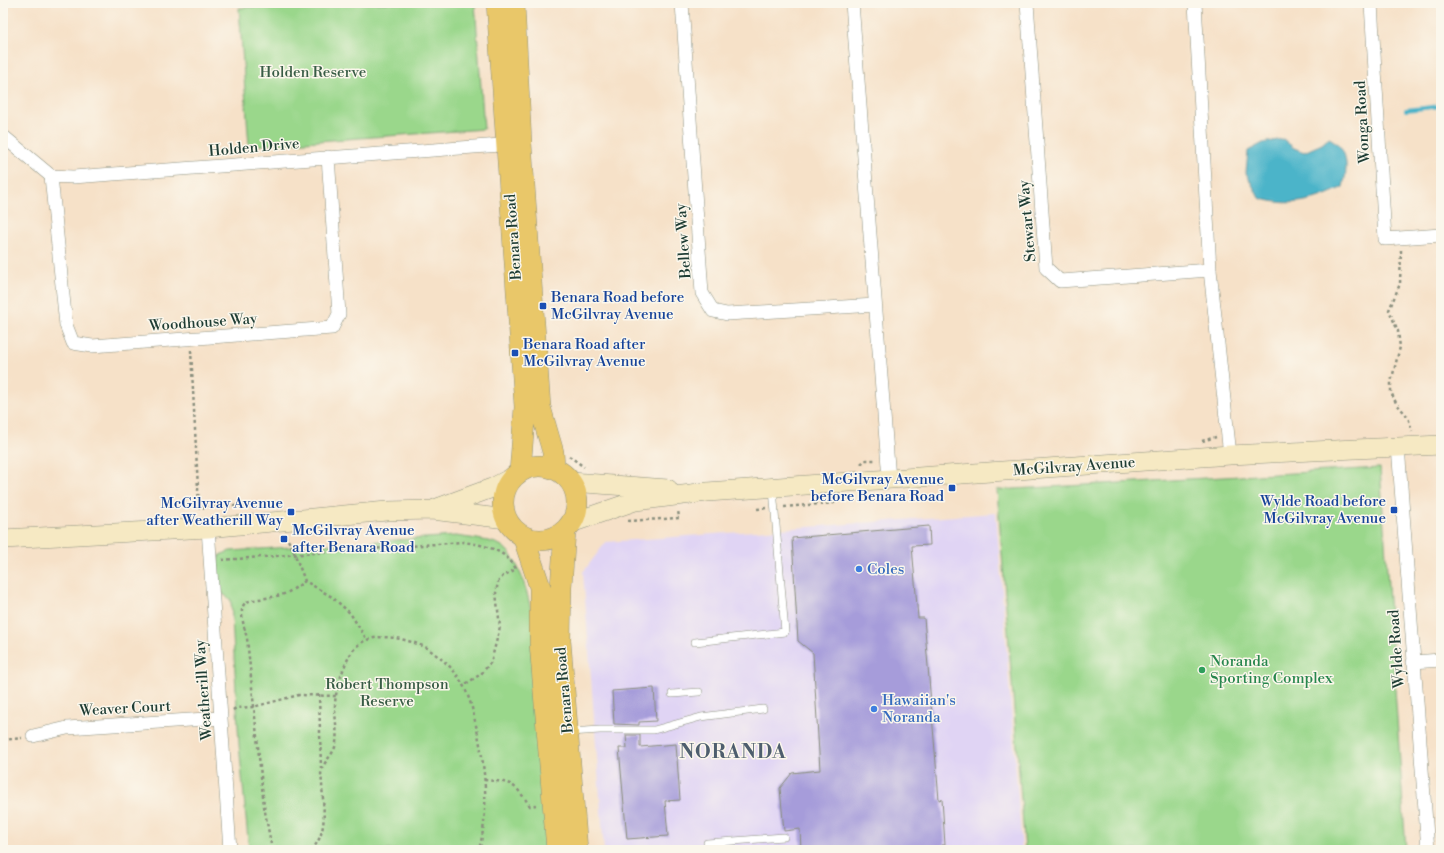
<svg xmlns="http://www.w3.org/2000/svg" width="1444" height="853" font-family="'Libre Bodoni',serif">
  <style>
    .built { fill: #e0d4f4 }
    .green { fill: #9ad78b; stroke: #5c8a60 }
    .water { fill: #4bb4c9; stroke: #35787e }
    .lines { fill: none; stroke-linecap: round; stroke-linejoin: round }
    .stream { stroke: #4bb4c9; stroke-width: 4 }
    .building { fill: #a69cda }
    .service-casing { stroke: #8a8f7e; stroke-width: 8 }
    .minor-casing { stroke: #8a8f7e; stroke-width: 14 }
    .secondary-casing { stroke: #8a8f7e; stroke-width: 20 }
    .primary-casing { stroke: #8a8f7e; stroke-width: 22 }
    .path { stroke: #8a8f7e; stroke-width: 2.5; stroke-dasharray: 3 3; stroke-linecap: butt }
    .service { stroke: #fff; stroke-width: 7 }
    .minor { stroke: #fff; stroke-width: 13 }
    .secondary { stroke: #f6e9c3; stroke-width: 19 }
    .primary { stroke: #e9c769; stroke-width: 21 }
    .transit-dot { fill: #1a4fb4; stroke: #fbf7ec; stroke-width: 1.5 }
    .shop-dot { fill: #3f7fe0; stroke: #fbf7ec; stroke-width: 1.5 }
    .leisure-dot { fill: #2e9e5b; stroke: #fbf7ec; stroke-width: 1.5 }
    .labels { text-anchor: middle; stroke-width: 3; stroke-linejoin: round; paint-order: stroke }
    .park-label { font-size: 15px; fill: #385c45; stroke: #fbf7ec }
    .street-label { font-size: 15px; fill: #1f3d34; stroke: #fbf7ec }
    .transit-label { font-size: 15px; fill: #164399; stroke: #fbf7ec; text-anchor: start }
    .shop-label { font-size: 15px; fill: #366cbe; stroke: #fbf7ec; text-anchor: start }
    .leisure-label { font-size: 15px; fill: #27864d; stroke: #fbf7ec; text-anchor: start }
    .district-label { font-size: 19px; font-weight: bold; letter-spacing: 1px; fill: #4e5e6e; stroke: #fbf7ec }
  </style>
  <rect width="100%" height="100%" fill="#fbf7ec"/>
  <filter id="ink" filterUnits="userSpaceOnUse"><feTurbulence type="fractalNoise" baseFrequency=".025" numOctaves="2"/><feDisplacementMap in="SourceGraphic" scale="8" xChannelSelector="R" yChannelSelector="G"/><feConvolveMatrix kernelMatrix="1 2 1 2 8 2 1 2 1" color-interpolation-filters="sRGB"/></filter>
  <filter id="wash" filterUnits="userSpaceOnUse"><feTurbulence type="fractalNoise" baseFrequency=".012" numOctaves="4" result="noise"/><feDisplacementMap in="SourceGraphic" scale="16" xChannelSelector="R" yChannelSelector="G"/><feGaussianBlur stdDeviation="0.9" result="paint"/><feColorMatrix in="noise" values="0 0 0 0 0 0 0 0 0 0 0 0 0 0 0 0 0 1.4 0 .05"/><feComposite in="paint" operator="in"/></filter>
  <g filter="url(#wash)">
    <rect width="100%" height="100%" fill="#f6e1c8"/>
    <path class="built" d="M 996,513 L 1022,850 L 604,850 L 583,572 L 606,542 Z"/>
    <path class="green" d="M 311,3 L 475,3 L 484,129 L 249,146 L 239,8 Z
      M 1380,468 L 1406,850 L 1025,850 L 997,490 Z
      M 456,536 C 468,538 493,540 502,546 C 520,558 529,599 533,620 L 552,850 L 249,850 L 239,744 L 231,600 L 218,590 L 216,566 L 220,555 L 230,551 Z"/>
    <path class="water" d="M 1329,138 C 1349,148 1348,167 1343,187 C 1315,201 1290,208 1259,198 L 1246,173 L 1248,151 L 1263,143 L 1283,139 L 1294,148 L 1304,152 L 1322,144 Z"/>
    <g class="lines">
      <path class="stream" d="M 1406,110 L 1441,106"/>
    </g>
    <g id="blocks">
      <path class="building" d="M 929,526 L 930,545 L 912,546 L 918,618 L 924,618 L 939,800 L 942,799 L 945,845 L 942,845 L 943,850 L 801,850 L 800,829 L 784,831 L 780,788 L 792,773 L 820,770 L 813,653 L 798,641 L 792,538 Z
        M 654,688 L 656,721 L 639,722 L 639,725 L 614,724 L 612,691 Z
        M 626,735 L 640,735 L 640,747 L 676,744 L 680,800 L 665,801 L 668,836 L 627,839 L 619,748 L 627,748 Z"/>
    </g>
  </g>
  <g filter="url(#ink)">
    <use href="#blocks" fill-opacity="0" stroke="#8a8f7e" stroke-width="1"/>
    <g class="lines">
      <g class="service-casing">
        <path id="service" d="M 695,642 L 785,632 L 773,489
          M 672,694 L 699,692
          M 570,732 L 600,730 L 654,730 L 701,717 L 763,709
          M 707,843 L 784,837"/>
      </g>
      <g class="minor-casing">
        <path id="minor" d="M 682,3 L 702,293 L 713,311 L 727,314 L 875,305
          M 852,3 L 889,479
          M 1027,3 L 1046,268 L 1060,281 L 1210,270
          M 1195,3 L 1210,270 L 1230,455
          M 1371,3 L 1385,239 L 1441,235
          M 3,136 L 51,176 L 73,177 L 514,144
          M 51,176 L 66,325 L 73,343 L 92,346 L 332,328 L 339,314 L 328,157
          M 1398,446 L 1428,850
          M 208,528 L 230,850
          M 1413,662 L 1441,660
          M 33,736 L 67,728 L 221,718"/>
      </g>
      <g class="secondary-casing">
        <path id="secondary" d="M 571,482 L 668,489
          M 435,509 L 492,488 L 513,477
          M 571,523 L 635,501 L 707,492 L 1230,455 L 1441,445
          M 3,539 L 208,528 L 387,511 L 432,510 L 507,519"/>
      </g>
      <g class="primary-casing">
        <path id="primary" d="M 497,3 L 525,407 L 520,472
          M 514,3 L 521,143 L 540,407 L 553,452 L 554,468
          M503 503a37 37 0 1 1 74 0a37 37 0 1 1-74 0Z
          M 565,531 L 561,587 L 560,640 L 577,850
          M 523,536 L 540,587 L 540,643 L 557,850"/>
      </g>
      <path class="path" d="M 1401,250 L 1400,284 L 1389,310 L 1398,331 L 1400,347 L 1391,382 L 1391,392 L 1396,403 L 1408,417 L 1412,431
        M 191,350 L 199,508 L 280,503 L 281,505
        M 1202,441 L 1216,437
        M 569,456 L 584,467
        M 861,464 L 865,460 L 876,460
        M 784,507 L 834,503 L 833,498
        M 757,509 L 767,508
        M 628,521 L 679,518 L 678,510
        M 285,535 L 292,547 L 305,581 L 332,597 L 350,613 L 367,640
        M 222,560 L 463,542 C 484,545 505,549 516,569 L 503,576 L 498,582 L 496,593 L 500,627 L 491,662 L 481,674 L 464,685
        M 319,694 L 321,769
        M 233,710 L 236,708 L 253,707 L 299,695 L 336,696
        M 3,740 L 22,738
        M 484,780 C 513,782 514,783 530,806 L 536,805
        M 272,850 L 264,806 L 247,638 C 234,592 246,604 281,595 C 289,593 298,586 305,581
        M 311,850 C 329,833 323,807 322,784 C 322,780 320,773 322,769 C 325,760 335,753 336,743 C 338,727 333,711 336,695 C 339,681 344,664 352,652 C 367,628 406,638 427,648 C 433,652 440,658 446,663 C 463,678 471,700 475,721 C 485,763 490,808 479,850"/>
      <use href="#service" class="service"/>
      <use href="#minor" class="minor"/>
      <use href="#secondary" class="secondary"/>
      <use href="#primary" class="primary"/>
    </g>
  </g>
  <g class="transit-dot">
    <rect x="539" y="302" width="8" height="8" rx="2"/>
    <rect x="511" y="349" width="8" height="8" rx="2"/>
    <rect x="948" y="484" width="8" height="8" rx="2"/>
    <rect x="1390" y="506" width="8" height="8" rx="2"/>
    <rect x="287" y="508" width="8" height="8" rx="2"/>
    <rect x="280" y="535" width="8" height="8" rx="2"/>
  </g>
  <g class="shop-dot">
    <circle cx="859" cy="569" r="4"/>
    <circle cx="874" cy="709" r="4"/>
  </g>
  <circle class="leisure-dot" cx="1202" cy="670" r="4"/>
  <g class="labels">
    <g class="park-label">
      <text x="313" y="77">Holden Reserve</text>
      <text x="387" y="689">Robert Thompson<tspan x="387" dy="17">Reserve</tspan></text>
    </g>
    <g class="street-label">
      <text transform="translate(1362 122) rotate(-93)" y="5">Wonga Road</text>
      <text transform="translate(254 147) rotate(-5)" y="5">Holden Drive</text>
      <text transform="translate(1027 221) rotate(-95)" y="5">Stewart Way</text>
      <text transform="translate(513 237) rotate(-94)" y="5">Benara Road</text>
      <text transform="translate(683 241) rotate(-94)" y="5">Bellew Way</text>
      <text transform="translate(203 322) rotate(-4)" y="5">Woodhouse Way</text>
      <text transform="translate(1074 466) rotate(-4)" y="5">McGilvray Avenue</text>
      <text transform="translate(1396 649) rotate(-94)" y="5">Wylde Road</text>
      <text transform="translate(203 690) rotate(-94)" y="5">Weatherill Way</text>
      <text transform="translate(564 690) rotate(-95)" y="5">Benara Road</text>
      <text transform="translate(125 708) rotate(-3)" y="5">Weaver Court</text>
    </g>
    <g class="transit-label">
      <text x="551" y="302">Benara Road before<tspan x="551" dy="17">McGilvray Avenue</tspan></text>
      <text x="523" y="349">Benara Road after<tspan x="523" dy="17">McGilvray Avenue</tspan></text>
      <text x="944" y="484" text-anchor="end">McGilvray Avenue<tspan x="944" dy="17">before Benara Road</tspan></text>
      <text x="1386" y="506" text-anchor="end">Wylde Road before<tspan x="1386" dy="17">McGilvray Avenue</tspan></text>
      <text x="283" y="508" text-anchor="end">McGilvray Avenue<tspan x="283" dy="17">after Weatherill Way</tspan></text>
      <text x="292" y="535">McGilvray Avenue<tspan x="292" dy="17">after Benara Road</tspan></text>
    </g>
    <g class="shop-label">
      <text x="867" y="574">Coles</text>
      <text x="882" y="705">Hawaiian's<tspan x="882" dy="17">Noranda</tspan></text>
    </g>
    <g class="leisure-label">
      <text x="1210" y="666">Noranda<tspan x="1210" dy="17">Sporting Complex</tspan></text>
    </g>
    <g class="district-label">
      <text x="733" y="758">NORANDA</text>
    </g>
  </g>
  <rect width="1444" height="853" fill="none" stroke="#fbf7ec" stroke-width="16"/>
</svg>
